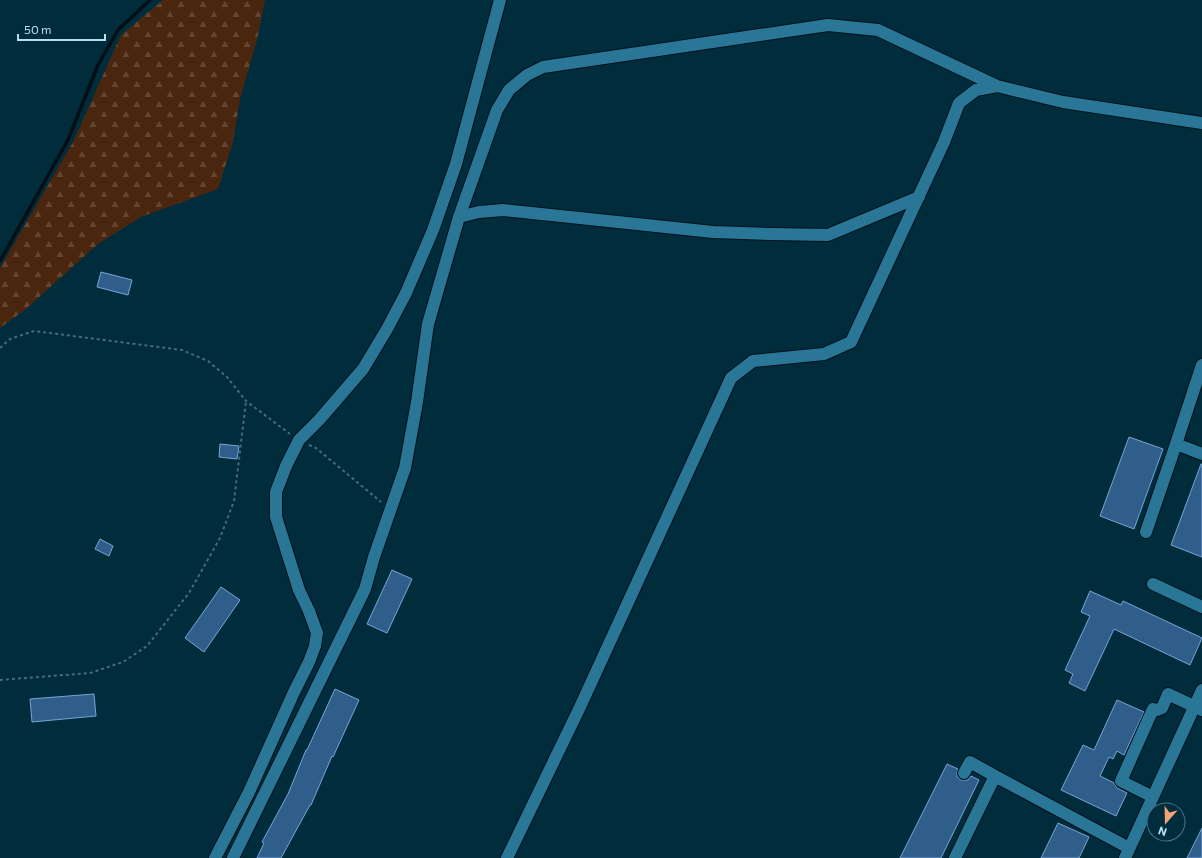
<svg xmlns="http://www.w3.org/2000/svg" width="1202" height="858" font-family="Commissioner,sans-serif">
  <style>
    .forest { fill: url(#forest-firs) }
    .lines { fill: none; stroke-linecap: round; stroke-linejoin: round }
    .stream { stroke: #030f16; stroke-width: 3.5 }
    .building { fill: #305e8b; stroke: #76a6d8 }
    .minor-casing { stroke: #00131d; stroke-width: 14 }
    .path { stroke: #446d7e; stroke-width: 2; stroke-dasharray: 3 3; stroke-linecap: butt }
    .minor { stroke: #297697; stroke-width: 12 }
  </style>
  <defs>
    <pattern id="forest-firs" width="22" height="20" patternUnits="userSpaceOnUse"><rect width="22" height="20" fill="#4b260f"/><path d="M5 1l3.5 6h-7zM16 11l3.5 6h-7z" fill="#634532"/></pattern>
  </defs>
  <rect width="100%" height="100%" fill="#012c3c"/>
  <path class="forest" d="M 163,0 L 265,0 L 257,40 L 240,99 L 233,142 L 218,189 L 141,217 L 98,244 L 26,309 L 0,328 L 0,268 L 73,142 L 121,35 Z"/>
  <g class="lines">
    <path class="stream" d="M 0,261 L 68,140 L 98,65 L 118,30 L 150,0"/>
  </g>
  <path class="building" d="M 101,272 L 132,280 L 128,295 L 97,287 Z
    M 1129,437 L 1163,449 L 1134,529 L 1100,516 Z
    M 220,444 L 239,446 L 237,459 L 219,457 Z
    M 1201,464 L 1202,464 L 1202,557 L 1171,545 Z
    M 100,539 L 113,546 L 109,556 L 95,549 Z
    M 392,570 L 412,579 L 387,633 L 367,624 Z
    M 221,587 L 240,600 L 204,652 L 185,638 Z
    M 1090,591 L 1121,605 L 1123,601 L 1202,638 L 1190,665 L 1114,629 L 1085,691 L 1069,683 L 1073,674 L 1065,670 L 1090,616 L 1081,612 Z
    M 335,689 L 359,700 L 333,757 L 332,756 L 311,805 L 310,805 L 281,858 L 257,858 L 264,843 L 262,842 L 288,794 L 306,750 L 307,750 Z
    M 94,694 L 96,716 L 32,722 L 30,699 Z
    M 1117,700 L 1144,712 L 1124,755 L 1117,751 L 1113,759 L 1109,757 L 1100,776 L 1114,783 L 1117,788 L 1127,793 L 1116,816 L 1061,790 L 1083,745 L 1094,750 Z
    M 947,764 L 958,769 L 957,773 L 957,777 L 961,780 L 968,780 L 971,776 L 979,780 L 941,858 L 900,858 Z
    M 1058,823 L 1089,837 L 1079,858 L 1041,858 Z
    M 1202,828 L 1202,858 L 1187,858 Z"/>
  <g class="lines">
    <g class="minor-casing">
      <path id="minor" d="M 459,217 L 479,212 L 503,210 L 713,232 L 772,234 L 828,235 L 919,197
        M 1176,444 L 1202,365
        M 1146,532 L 1176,444 L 1202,454
        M 1153,584 L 1202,607
        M 964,773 L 970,762 L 995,776
        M 1153,797 L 1121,781 L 1153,709 L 1157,710 L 1162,708 L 1168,694 L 1202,710
        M 215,858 L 249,792 L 294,692 L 309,662 L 315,646 L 317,633 L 309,611 L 299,590 L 276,517 L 276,492 L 286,466 L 299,440 L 319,420 L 363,369 L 387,329 L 406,293 L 433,230 L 456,164 L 500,0
        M 233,858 L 365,589 L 374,557 L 405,468 L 417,402 L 428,324 L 459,217 L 497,110 L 509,90 L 527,75 L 543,67 L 828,25 L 878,30 L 997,86 L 1063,102 L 1202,123
        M 507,858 L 580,707 L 731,378 L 753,361 L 824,354 L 851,342 L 944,142 L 959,103 L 976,90 L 997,86
        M 955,858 L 995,776 L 1129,848
        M 1125,858 L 1202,690"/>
    </g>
    <path class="path" d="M 0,348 L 10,339 L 34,331 L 182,350 L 208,361 L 227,377 L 246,401 L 290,434
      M 309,445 L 316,448 L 381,502
      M 0,680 L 90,673 L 123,662 L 147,646 L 189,593 L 220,538 L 234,501 L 246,401"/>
    <use href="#minor" class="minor"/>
  </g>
  <g transform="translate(1166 822) rotate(200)"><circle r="19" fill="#012c3c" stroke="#4b7484"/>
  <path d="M0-3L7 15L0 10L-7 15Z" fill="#efa377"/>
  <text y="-6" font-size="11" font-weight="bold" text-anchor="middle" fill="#bbdff1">N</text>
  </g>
  <path d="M18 34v6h87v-6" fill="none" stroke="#bbdff1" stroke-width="2"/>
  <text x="24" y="34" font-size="12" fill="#bbdff1" stroke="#012c3c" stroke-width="3" paint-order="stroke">50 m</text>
</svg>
